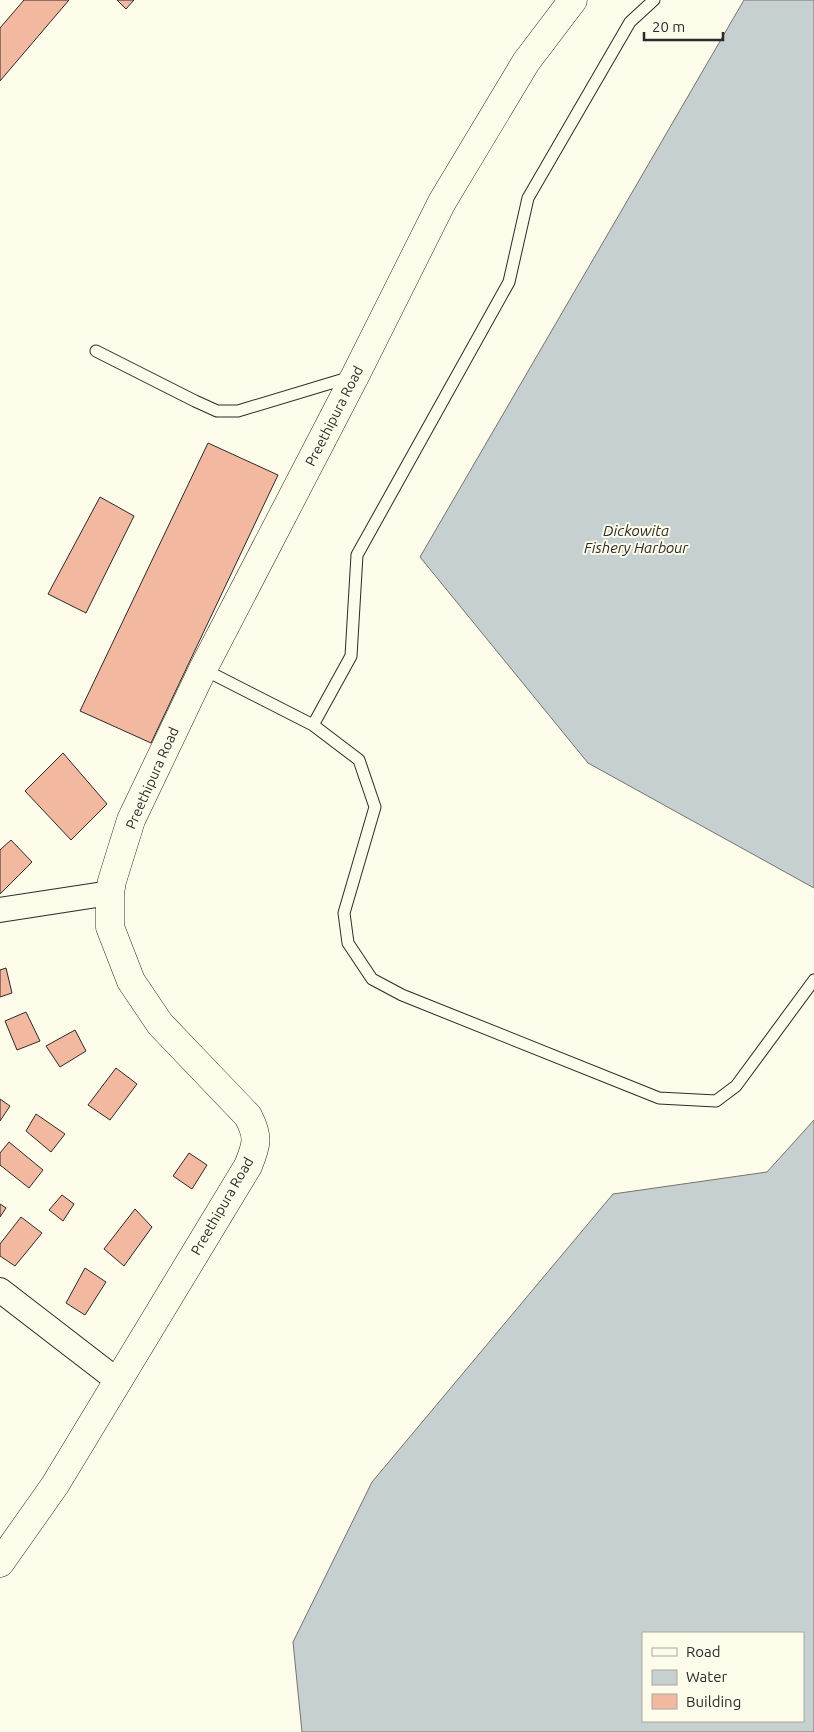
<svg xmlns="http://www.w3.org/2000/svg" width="814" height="1732" font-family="Ubuntu,sans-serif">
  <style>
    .water { fill: #c7d0d0; stroke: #74746e; fill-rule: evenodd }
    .building { fill: #f2b8a0; stroke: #2b2b2b }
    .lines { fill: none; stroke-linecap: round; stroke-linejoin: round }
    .lane-casing { stroke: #2b2b2b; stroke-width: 13 }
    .street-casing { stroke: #2b2b2b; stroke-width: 26 }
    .secondary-casing { stroke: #2b2b2b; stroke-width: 29 }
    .lane { stroke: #fdfbea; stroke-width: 11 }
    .street { stroke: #fdfbea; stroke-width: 24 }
    .secondary { stroke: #fdfbea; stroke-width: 28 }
    .labels { text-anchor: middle; stroke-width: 4; stroke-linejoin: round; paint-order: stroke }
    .street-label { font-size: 14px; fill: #2b2b2b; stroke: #fdfbea }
    .water-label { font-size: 15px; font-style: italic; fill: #2b2b2b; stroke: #fdfbea }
  </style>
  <rect width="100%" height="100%" fill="#fdfbea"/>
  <path class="water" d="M 744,0 L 814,0 L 814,888 L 588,763 L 420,557 Z
    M 814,1120 L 814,1732 L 302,1732 L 293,1642 L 372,1482 L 613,1194 L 767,1172 ZM 803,1633 L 803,1721 L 643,1721 L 643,1633 Z"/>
  <path class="building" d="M 24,0 L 69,0 L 0,81 L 0,28 Z
    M 117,0 L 134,0 L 126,9 Z
    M 208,443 L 278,475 L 151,743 L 80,711 Z
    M 100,497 L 134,516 L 86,613 L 48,594 Z
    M 63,753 L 107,804 L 71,840 L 25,791 Z
    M 11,840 L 32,862 L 0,894 L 0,850 Z
    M 6,968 L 12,993 L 0,997 L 0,970 Z
    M 26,1012 L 40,1041 L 17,1050 L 5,1021 Z
    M 75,1030 L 86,1051 L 60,1067 L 46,1046 Z
    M 116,1068 L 137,1084 L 110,1120 L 88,1105 Z
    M 0,1099 L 10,1106 L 0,1121 Z
    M 36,1114 L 65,1134 L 51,1152 L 26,1131 Z
    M 9,1142 L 43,1170 L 29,1188 L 0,1165 L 0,1153 Z
    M 189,1153 L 207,1165 L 192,1189 L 173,1176 Z
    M 62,1195 L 74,1204 L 63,1221 L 49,1210 Z
    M 0,1204 L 6,1208 L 0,1217 Z
    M 135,1209 L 152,1227 L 124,1266 L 104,1249 Z
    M 21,1217 L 42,1233 L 15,1266 L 0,1256 L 0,1244 Z
    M 85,1268 L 106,1282 L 85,1315 L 66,1303 Z"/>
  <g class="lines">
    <g class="lane-casing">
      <path id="lane" d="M 96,351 L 195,401 L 217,411 L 238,411 L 351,377
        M 203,669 L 313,725 L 359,760 L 375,807 L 344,913 L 348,943 L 372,979 L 402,995 L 659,1098 L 716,1101 L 736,1086 L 814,980
        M 313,725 L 351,656 L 357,555 L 509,282 L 528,198 L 630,22 L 654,0"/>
    </g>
    <g class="street-casing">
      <path id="street" d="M 0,910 L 110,893
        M 0,1290 L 118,1381"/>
    </g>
    <g class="secondary-casing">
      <path id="secondary" d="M 0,1563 L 55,1485 L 248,1166 C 257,1144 259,1137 248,1116 L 160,1024 L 131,981 L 110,927 L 110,893 L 112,881 L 131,820 L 203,669 L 355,376 L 442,202 L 526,62 L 573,0"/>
    </g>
    <use href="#lane" class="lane"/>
    <use href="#street" class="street"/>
    <use href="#secondary" class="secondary"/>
  </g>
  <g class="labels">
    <g class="street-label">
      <text transform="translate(334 416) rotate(-63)" y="5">Preethipura Road</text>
      <text transform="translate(152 778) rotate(-66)" y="5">Preethipura Road</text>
      <text transform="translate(222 1206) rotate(-60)" y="5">Preethipura Road</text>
    </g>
    <g class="water-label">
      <text x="636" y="536">Dickowita<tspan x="636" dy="17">Fishery Harbour</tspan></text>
    </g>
  </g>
  <rect x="642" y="1632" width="162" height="90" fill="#fdfbea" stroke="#a9a89e"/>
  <rect x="652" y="1648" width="25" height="8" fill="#fdfbea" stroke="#a9a89e"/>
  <text x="686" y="1657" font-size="15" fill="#2b2b2b">Road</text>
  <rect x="652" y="1670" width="25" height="15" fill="#c7d0d0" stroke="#a9a89e"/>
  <text x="686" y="1682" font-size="15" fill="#2b2b2b">Water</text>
  <rect x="652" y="1694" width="25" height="15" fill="#f2b8a0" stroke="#a9a89e"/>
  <text x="686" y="1707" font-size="15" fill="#2b2b2b">Building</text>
  <path d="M644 32v8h79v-8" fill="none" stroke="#2b2b2b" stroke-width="2.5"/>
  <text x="652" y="32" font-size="15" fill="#2b2b2b" stroke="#fdfbea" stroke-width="4" paint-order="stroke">20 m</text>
</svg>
